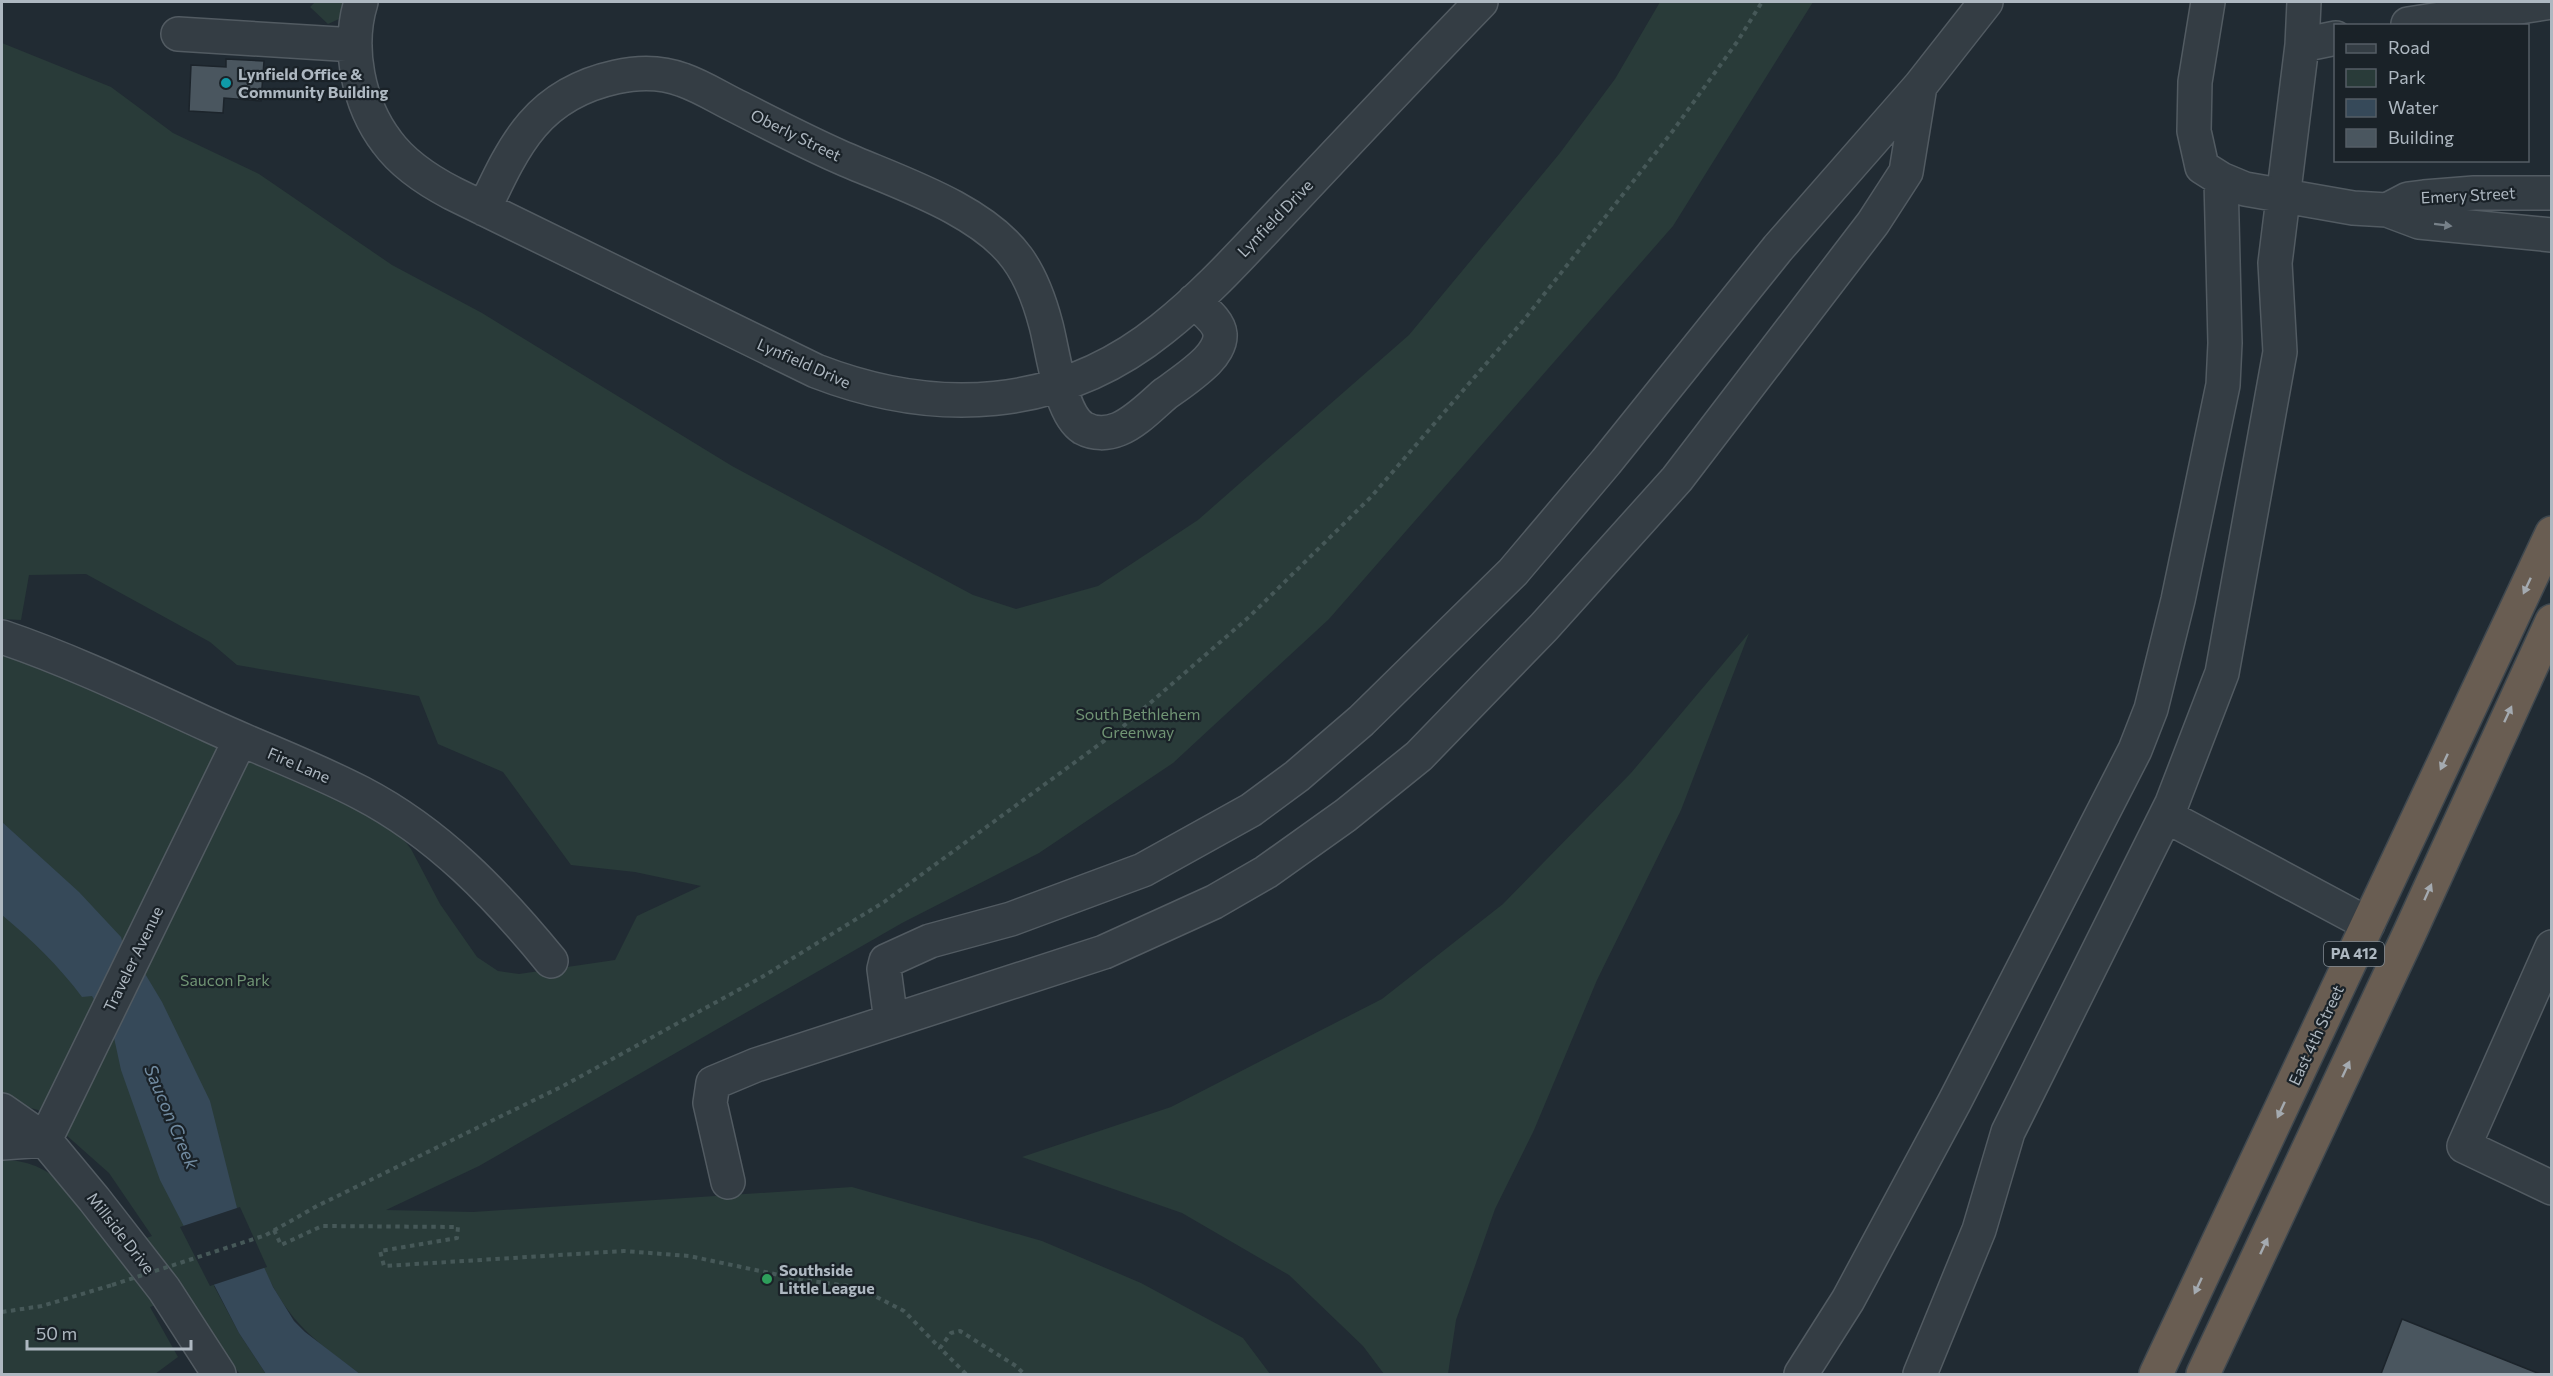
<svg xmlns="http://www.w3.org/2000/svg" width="2553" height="1376" font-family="Commissioner,sans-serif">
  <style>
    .green { fill: #293b39 }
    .water { fill: #364959 }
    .pier { fill: #212b33 }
    .building { fill: #4a565f; stroke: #1c242b; stroke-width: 1.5 }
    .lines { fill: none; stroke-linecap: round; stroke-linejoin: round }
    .minor-casing { stroke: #525b62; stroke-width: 36 }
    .highway-casing { stroke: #3f484f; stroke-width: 36 }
    .path { stroke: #465858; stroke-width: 4; stroke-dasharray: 4.5 4.5; stroke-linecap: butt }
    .minor { stroke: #343d44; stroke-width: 33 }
    .highway { stroke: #695d52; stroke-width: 33 }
    .path-bridge { stroke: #465858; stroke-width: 4; stroke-dasharray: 4.5 4.5; stroke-linecap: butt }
    .oneway { fill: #778189 }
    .oneway2 { fill: #a4aab0 }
    .culture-dot { fill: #0f9aa8; stroke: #1a2228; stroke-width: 2 }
    .leisure-dot { fill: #2e9e5b; stroke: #1a2228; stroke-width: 2 }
    .labels { text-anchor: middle; stroke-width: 4.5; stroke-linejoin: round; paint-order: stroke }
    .shield { fill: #1a2228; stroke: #828b93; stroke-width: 1.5 }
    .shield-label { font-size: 15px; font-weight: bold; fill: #aeb8c1 }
    .poi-label { font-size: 16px; font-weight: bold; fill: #aeb8c1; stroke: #1a2228; text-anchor: start }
    .street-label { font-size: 16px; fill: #aeb8c1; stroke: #1a2228 }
    .park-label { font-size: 16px; fill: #709474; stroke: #1a2228 }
    .water-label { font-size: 18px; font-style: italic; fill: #728ca2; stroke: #1a2228 }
  </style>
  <rect width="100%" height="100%" fill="#212b33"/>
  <path class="green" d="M 315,2 L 349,2 L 339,19 L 328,24 L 310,7 Z
    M 1660,2 L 1813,2 L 1673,226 L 1329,619 L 1173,763 L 1039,853 L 902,923 L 479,1166 L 386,1210 L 473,1212 L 852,1187 L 1042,1241 L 1141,1283 L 1243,1338 L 1270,1374 L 360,1374 C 313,1339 290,1324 264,1269 L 214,1286 L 239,1333 L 266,1374 L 240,1374 L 180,1297 L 150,1307 L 178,1357 L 155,1374 L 2,1374 L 2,1160 C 58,1159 86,1208 116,1249 L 152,1236 L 109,1173 L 38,1110 L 20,1105 L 2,1094 L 2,646 L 386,817 L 411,849 L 440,904 L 477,957 L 498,971 L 519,974 L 615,960 L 637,916 L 701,886 L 635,872 L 571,865 L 503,772 L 438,744 L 419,696 L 237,665 L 210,642 L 86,574 L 29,575 L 21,620 L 2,619 L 2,43 L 111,87 L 173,133 L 259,174 L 392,265 L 482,313 L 732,466 L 973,595 L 1016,609 L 1098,586 L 1198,520 L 1409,335 L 1560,153 L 1615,79 Z
    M 1749,633 L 1681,810 L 1597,980 L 1534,1130 L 1495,1209 L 1456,1320 L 1448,1374 L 1384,1374 L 1363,1346 L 1289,1275 L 1182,1213 L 1022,1157 L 1171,1107 L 1382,999 L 1503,904 L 1631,773 Z"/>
  <path class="water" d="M 2,822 L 79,892 L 121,937 L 127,957 L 144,972 L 162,1002 L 210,1101 L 237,1208 L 273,1287 L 294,1321 L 305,1332 L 360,1374 L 266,1374 L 239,1333 L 160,1180 L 121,1070 L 113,1033 L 92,996 L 82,997 C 59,966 32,940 2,915 Z"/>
  <path class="pier" d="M 240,1207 L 267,1267 L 210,1286 L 180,1227 Z"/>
  <path class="building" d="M 226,59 L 264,61 L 261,101 L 224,98 L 223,113 L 189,111 L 191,65 L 226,67 Z
    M 2402,1319 L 2540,1374 L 2381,1374 Z"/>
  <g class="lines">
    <g class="minor-casing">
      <path id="minor" d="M 361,2 C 347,47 358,104 387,142 C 403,164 429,181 452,193 L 816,371 C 935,417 1059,412 1162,329 C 1209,292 1249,246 1291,202 C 1354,135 1417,68 1481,2
        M 2208,2 L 2195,82 L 2194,131 L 2202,167 L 2221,179 L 2245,189 L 2353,208 L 2387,210 L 2419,222 L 2552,235
        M 2408,24 L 2552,2
        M 178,34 L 355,45
        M 2302,45 L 2336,38
        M 484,209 C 515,143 538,94 616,77 C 638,72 662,72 683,80 C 703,87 721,99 740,108 C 773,125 806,142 840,157 C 894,181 981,208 1017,258 C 1031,277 1040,302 1046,325 C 1053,351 1060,414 1083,428 C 1094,434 1107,434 1119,429 C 1136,422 1151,406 1165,394 C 1179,384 1194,374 1207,361 C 1213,355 1221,344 1220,334 C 1219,321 1203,310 1194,301
        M 2387,210 L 2408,199 L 2424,197 L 2474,193 L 2552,193
        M 2,637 C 73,661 143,695 211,726 C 261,749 313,768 361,793 C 438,833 497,895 551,961
        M 2166,816 L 2368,924
        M 2552,947 L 2464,1146 L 2552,1188
        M 891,1021 L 884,969 L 886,961 L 930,941 L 1011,919 L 1143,870 L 1251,810 L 1297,776 L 1361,721 L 1513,572 L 1606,462 L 1778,248 L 1920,86 L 1986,2
        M 2,1110 L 45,1140 L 94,1199 L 164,1289 L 219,1374
        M 2,1143 L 45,1140 L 240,740
        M 728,1182 L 710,1103 L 713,1083 L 756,1065 L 1104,952 L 1214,902 L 1266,872 L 1346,815 L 1419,756 L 1544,627 L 1677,479 L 1873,223 L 1906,172 L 1920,86
        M 1801,1374 L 1848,1300 L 1955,1101 L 2135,750 L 2151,709 L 2178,600 L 2223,385 L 2225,343 L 2221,179
        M 1920,1374 L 1979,1230 L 2008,1132 L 2172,803 L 2222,673 L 2280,352 L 2275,263 L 2302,45 L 2304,2"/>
    </g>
    <g class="highway-casing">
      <path id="highway" d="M 2156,1374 L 2552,533
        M 2203,1374 L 2410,932 L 2552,621"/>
    </g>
    <path class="path" d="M 274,1230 L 281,1245 L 322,1226 L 458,1227 L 457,1238 L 380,1251 L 384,1266 L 624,1251 L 689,1256 L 803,1280 L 857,1287 L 904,1311 L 940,1348
      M 266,1235 L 317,1206 L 563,1086 L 762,977 L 884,902 L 1119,730 L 1249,617 L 1371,497 L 1523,321 L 1617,202 L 1672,132 L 1737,42 L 1762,2
      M 2,1312 L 42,1306 L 112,1285
      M 966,1374 L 940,1348 L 951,1333 L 960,1331 L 1016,1366 L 1024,1374"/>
    <use href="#minor" class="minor"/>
    <use href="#highway" class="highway"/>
    <path class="path-bridge" d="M 112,1285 L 266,1235"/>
  </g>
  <defs><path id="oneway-solid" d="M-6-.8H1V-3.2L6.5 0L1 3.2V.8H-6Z" transform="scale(1.5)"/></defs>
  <use class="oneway" href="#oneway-solid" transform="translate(2443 225) rotate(7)"/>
  <g class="oneway2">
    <use href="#oneway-solid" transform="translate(2527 586) rotate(115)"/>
    <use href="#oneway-solid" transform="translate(2508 714) rotate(-65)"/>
    <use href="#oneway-solid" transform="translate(2444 762) rotate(115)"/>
    <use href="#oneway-solid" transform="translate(2428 892) rotate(-66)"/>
    <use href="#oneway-solid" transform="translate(2346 1069) rotate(-65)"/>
    <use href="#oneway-solid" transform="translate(2281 1110) rotate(115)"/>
    <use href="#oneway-solid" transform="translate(2264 1246) rotate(-65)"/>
    <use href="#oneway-solid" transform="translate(2198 1286) rotate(115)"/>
  </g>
  <circle class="culture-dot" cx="226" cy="83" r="6"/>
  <circle class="leisure-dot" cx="767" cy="1279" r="6"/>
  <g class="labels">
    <rect class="shield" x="2324" y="942" width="60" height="24" rx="4.5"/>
    <g class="shield-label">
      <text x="2354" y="959">PA 412</text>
    </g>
    <g class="poi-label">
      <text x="238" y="80">Lynfield Office &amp;<tspan x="238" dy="18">Community Building</tspan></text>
      <text x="779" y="1276">Southside<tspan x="779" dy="18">Little League</tspan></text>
    </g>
    <g class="street-label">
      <text transform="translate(796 135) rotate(26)" y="6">Oberly Street</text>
      <text transform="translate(2468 195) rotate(-3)" y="6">Emery Street</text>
      <text transform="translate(1275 218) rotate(-46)" y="6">Lynfield Drive</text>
      <text transform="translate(804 363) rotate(24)" y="6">Lynfield Drive</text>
      <text transform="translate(299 765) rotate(23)" y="6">Fire Lane</text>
      <text transform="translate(133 959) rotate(-64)" y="6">Traveler Avenue</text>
      <text transform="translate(2316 1035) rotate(-65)" y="6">East 4th Street</text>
      <text transform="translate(121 1233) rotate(52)" y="6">Millside Drive</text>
    </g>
    <g class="park-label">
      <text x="1138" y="720">South Bethlehem<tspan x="1138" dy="18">Greenway</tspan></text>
      <text x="225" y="986">Saucon Park</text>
    </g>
    <g class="water-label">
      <text transform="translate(171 1117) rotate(67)" y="6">Saucon Creek</text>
    </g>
  </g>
  <rect width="2553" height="1376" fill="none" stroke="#aeb8c1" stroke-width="6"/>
  <rect x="2334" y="24" width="195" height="138" fill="#1a2228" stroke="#555e65" stroke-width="1.5"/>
  <rect x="2346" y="44" width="30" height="9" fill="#343d44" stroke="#555e65" stroke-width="1.5"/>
  <text x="2388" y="54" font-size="18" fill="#aeb8c1">Road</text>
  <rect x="2346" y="69" width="30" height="18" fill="#293b39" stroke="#555e65" stroke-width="1.5"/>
  <text x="2388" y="84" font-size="18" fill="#aeb8c1">Park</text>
  <rect x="2346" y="99" width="30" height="18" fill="#364959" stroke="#555e65" stroke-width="1.5"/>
  <text x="2388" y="114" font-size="18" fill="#aeb8c1">Water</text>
  <rect x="2346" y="129" width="30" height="18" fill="#4a565f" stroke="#555e65" stroke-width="1.5"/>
  <text x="2388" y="144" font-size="18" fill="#aeb8c1">Building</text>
  <path d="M27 1340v9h164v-9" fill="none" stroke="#aeb8c1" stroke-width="3"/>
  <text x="36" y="1340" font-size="18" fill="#aeb8c1" stroke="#1a2228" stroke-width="4.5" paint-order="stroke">50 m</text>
</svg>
